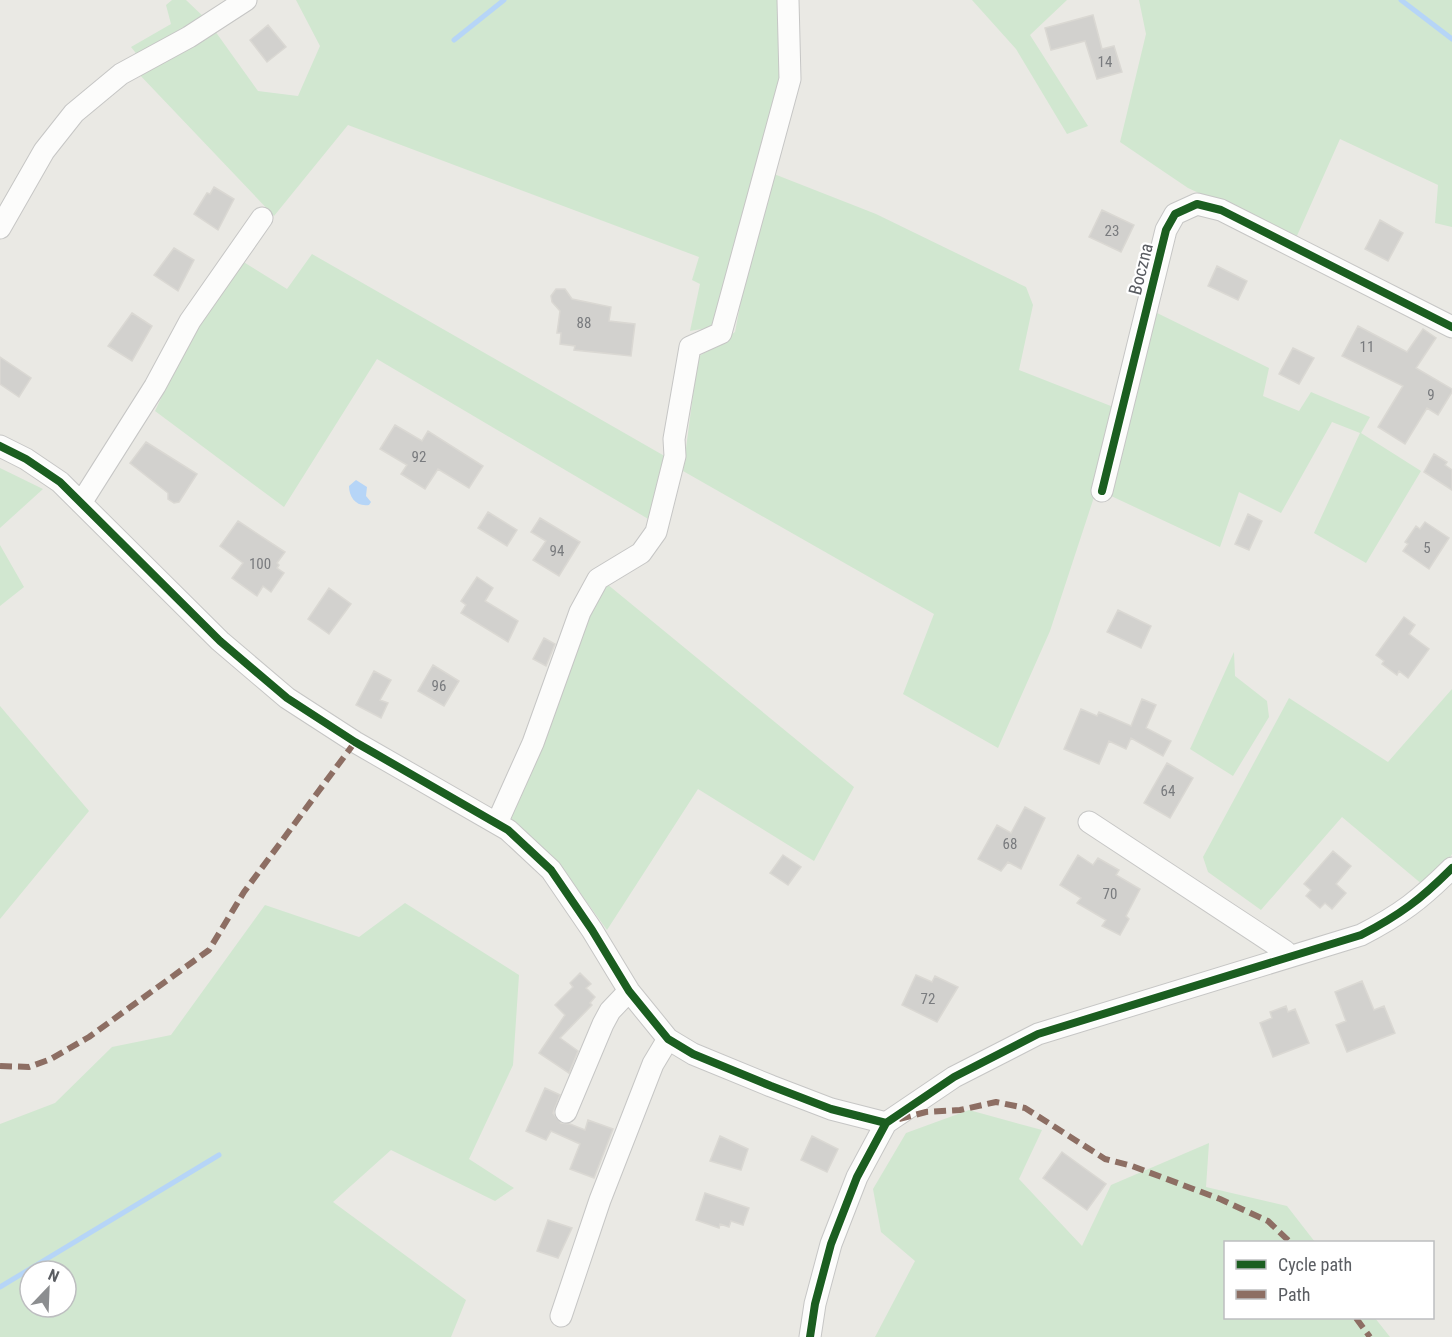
<svg xmlns="http://www.w3.org/2000/svg" width="1452" height="1337" font-family="'Roboto Condensed',sans-serif">
  <style>
    .green { fill: #d1e7d0; fill-rule: evenodd }
    .water { fill: #b6d5f7 }
    .lines { fill: none; stroke-linecap: round; stroke-linejoin: round }
    .stream { stroke: #b6d5f7; stroke-width: 5 }
    .building { fill: #d2d1ce; stroke: #dad8d3; stroke-width: 1.5 }
    .minor-casing { stroke: #c6c6c5; stroke-width: 23 }
    .minor { stroke: #fcfcfb; stroke-width: 21 }
    .quiet { stroke: #8d6e63; stroke-width: 6; stroke-dasharray: 12 6; stroke-linecap: butt }
    .cycleway-casing { stroke: #fff; stroke-width: 11 }
    .cycleway { stroke: #1b5e20; stroke-width: 8 }
    .labels { text-anchor: middle; stroke-width: 4.5; stroke-linejoin: round; paint-order: stroke }
    .number-label { font-size: 15px; fill: #797b7e }
    .street-label { font-size: 18px; fill: #5a5d62; stroke: #fff }
  </style>
  <rect width="100%" height="100%" fill="#eae9e4"/>
  <path class="green" d="M 172,0 L 186,0 L 207,20 L 139,57 L 131,47 L 171,24 L 166,5 Z
    M 296,0 L 778,0 L 781,75 L 713,327 L 690,331 L 700,284 L 692,280 L 699,257 L 348,125 L 274,216 L 137,72 L 215,31 L 258,91 L 298,96 L 320,46 Z
    M 972,0 L 1067,0 L 1030,35 L 1088,126 L 1067,134 L 1016,49 Z
    M 1139,0 L 1452,0 L 1452,227 L 1435,223 L 1438,185 L 1340,139 L 1296,238 L 1188,188 L 1120,142 L 1146,34 Z
    M 774,174 L 876,214 L 1026,287 L 1033,305 L 1019,370 L 1116,408 L 1096,491 L 1050,631 L 998,748 L 903,694 L 934,614 L 683,471 L 698,357 L 735,332 L 744,285 Z
    M 312,254 L 668,458 L 650,520 L 377,359 L 284,507 L 155,411 L 195,326 L 242,261 L 287,289 Z
    M 1153,311 L 1269,368 L 1263,396 L 1299,411 L 1311,392 L 1370,417 L 1361,433 L 1421,471 L 1366,563 L 1314,533 L 1360,433 L 1332,422 L 1281,513 L 1239,492 L 1220,547 L 1109,495 Z
    M 0,468 L 43,489 L 0,528 Z
    M 0,545 L 24,587 L 0,606 Z
    M 607,584 L 854,787 L 814,861 L 698,789 L 607,930 L 562,868 L 509,818 L 574,645 Z
    M 1234,652 L 1235,676 L 1267,701 L 1269,717 L 1233,776 L 1190,749 Z
    M 1452,689 L 1452,854 L 1443,868 L 1423,885 L 1342,817 L 1261,910 L 1208,872 L 1203,857 L 1289,698 L 1388,762 Z
    M 0,706 L 89,811 L 0,919 Z
    M 405,903 L 519,975 L 513,1065 L 469,1159 L 514,1188 L 495,1201 L 391,1150 L 333,1202 L 466,1300 L 451,1337 L 0,1337 L 0,1124 L 55,1103 L 112,1047 L 171,1035 L 265,905 L 359,937 ZM 30,1271 L 66,1271 L 66,1307 L 30,1307 Z
    M 969,1110 L 1042,1130 L 1019,1179 L 1082,1246 L 1111,1185 L 1209,1143 L 1206,1187 L 1287,1206 L 1315,1242 L 1226,1242 L 1226,1318 L 1375,1318 L 1390,1337 L 875,1337 L 915,1261 L 881,1232 L 873,1189 L 906,1133 Z"/>
  <path class="water" d="M 356,480 L 367,487 L 366,496 L 371,502 L 369,505 C 356,507 349,497 349,486 Z"/>
  <g class="lines">
    <path class="stream" d="M 1401,0 L 1452,39
      M 454,40 L 504,0
      M 0,1287 L 219,1155"/>
  </g>
  <path class="building" d="M 1093,15 L 1102,49 L 1114,46 L 1122,72 L 1097,79 L 1085,41 L 1051,50 L 1045,28 Z
    M 268,25 L 286,47 L 267,62 L 250,40 Z
    M 214,187 L 234,199 L 218,230 L 194,214 L 207,193 L 210,194 Z
    M 1102,210 L 1134,225 L 1121,252 L 1089,237 Z
    M 1380,220 L 1403,233 L 1388,261 L 1365,249 Z
    M 174,248 L 194,260 L 178,291 L 154,275 Z
    M 1217,266 L 1247,281 L 1238,300 L 1208,286 Z
    M 556,289 L 565,289 L 572,299 L 611,307 L 609,321 L 635,324 L 631,356 L 574,350 L 575,346 L 560,344 L 561,333 L 557,333 L 560,311 L 552,302 L 551,296 Z
    M 132,313 L 152,326 L 132,361 L 108,346 Z
    M 1358,326 L 1407,352 L 1423,329 L 1436,338 L 1416,368 L 1452,389 L 1452,392 L 1438,415 L 1427,408 L 1405,444 L 1378,427 L 1403,386 L 1342,356 Z
    M 1293,348 L 1314,358 L 1299,384 L 1279,374 Z
    M 0,357 L 31,378 L 19,397 L 0,384 Z
    M 395,425 L 422,441 L 428,431 L 483,466 L 469,488 L 438,469 L 425,489 L 401,474 L 407,465 L 380,449 Z
    M 146,442 L 197,474 L 179,502 L 174,503 L 168,499 L 168,493 L 130,463 Z
    M 1434,454 L 1447,462 L 1445,465 L 1452,470 L 1452,490 L 1424,472 Z
    M 488,512 L 517,530 L 507,546 L 478,528 Z
    M 1248,514 L 1262,521 L 1249,550 L 1235,544 Z
    M 540,518 L 580,542 L 559,576 L 533,560 L 546,541 L 531,532 Z
    M 238,521 L 285,552 L 277,563 L 279,565 L 277,568 L 284,573 L 271,592 L 263,586 L 257,596 L 232,578 L 243,563 L 220,546 Z
    M 1425,522 L 1449,538 L 1429,569 L 1403,551 L 1408,544 L 1405,542 L 1416,526 L 1420,529 Z
    M 477,577 L 493,588 L 485,601 L 518,621 L 508,642 L 461,613 L 466,605 L 461,601 Z
    M 329,588 L 351,604 L 329,634 L 308,619 Z
    M 1118,610 L 1151,626 L 1141,648 L 1107,632 Z
    M 1404,617 L 1415,625 L 1409,634 L 1429,649 L 1408,678 L 1399,671 L 1397,675 L 1382,664 L 1384,661 L 1376,655 Z
    M 544,638 L 555,644 L 546,666 L 533,659 Z
    M 433,665 L 459,681 L 444,706 L 418,691 Z
    M 374,671 L 391,680 L 380,700 L 388,703 L 381,718 L 356,705 Z
    M 1142,699 L 1156,705 L 1146,728 L 1171,741 L 1163,756 L 1131,738 L 1126,749 L 1109,741 L 1099,764 L 1064,749 L 1081,709 L 1097,716 L 1099,712 L 1131,726 Z
    M 1167,763 L 1193,778 L 1170,818 L 1144,803 Z
    M 1025,807 L 1045,818 L 1021,869 L 1008,862 L 1001,871 L 978,859 L 997,825 L 1011,833 Z
    M 1333,851 L 1351,866 L 1336,884 L 1346,893 L 1332,909 L 1325,903 L 1320,908 L 1306,896 L 1311,890 L 1304,884 Z
    M 783,855 L 801,867 L 788,885 L 770,873 Z
    M 1078,855 L 1093,865 L 1098,858 L 1119,870 L 1116,875 L 1140,889 L 1126,916 L 1129,919 L 1120,935 L 1102,926 L 1106,920 L 1077,903 L 1081,898 L 1060,885 Z
    M 580,973 L 591,984 L 586,988 L 595,997 L 590,1003 L 592,1005 L 560,1038 L 578,1051 L 569,1073 L 539,1053 L 565,1015 L 555,1005 L 573,987 L 570,983 Z
    M 916,975 L 932,982 L 935,976 L 958,987 L 937,1022 L 902,1005 Z
    M 1362,981 L 1374,1010 L 1384,1006 L 1395,1033 L 1347,1052 L 1336,1025 L 1346,1021 L 1335,992 Z
    M 1286,1006 L 1288,1012 L 1295,1009 L 1309,1043 L 1273,1057 L 1260,1023 L 1272,1018 L 1270,1012 Z
    M 545,1088 L 560,1095 L 553,1113 L 561,1123 L 570,1124 L 585,1130 L 588,1120 L 613,1129 L 594,1178 L 570,1169 L 580,1144 L 551,1131 L 546,1140 L 526,1131 Z
    M 720,1136 L 748,1149 L 741,1170 L 710,1161 Z
    M 812,1136 L 838,1149 L 827,1172 L 801,1160 Z
    M 1062,1152 L 1106,1184 L 1087,1210 L 1043,1178 Z
    M 705,1193 L 749,1208 L 743,1225 L 731,1221 L 729,1227 L 720,1224 L 719,1228 L 696,1220 Z
    M 548,1220 L 572,1228 L 558,1258 L 537,1251 Z"/>
  <g class="lines">
    <g class="minor-casing">
      <path id="minor" d="M 0,228 L 44,151 L 74,113 L 121,74 L 189,37 L 246,0
        M 0,446 L 26,459 L 60,482 L 220,641 L 287,698 L 355,742 L 508,830 L 551,870 L 592,930 L 629,991 L 668,1039 L 693,1054 L 771,1086 L 831,1109 L 886,1123
        M 1102,491 L 1166,230 L 1175,214 L 1197,204 L 1221,210 L 1452,327
        M 81,503 L 155,386 L 190,321 L 262,218
        M 1089,822 L 1285,951 L 1288,957
        M 497,823 L 533,743 L 580,612 L 598,579 L 641,553 L 656,532 L 675,456 L 674,439 L 690,347 L 721,333 L 790,79 L 788,0
        M 566,1112 L 603,1024 L 610,1011 L 629,991
        M 561,1316 L 600,1200 L 653,1064 L 668,1039
        M 810,1337 L 815,1304 L 831,1244 L 857,1177 L 886,1123 L 954,1077 L 1038,1034 L 1361,935 C 1400,915 1421,899 1452,868"/>
    </g>
    <use href="#minor" class="minor"/>
    <path class="quiet" d="M 0,1066 L 29,1067 L 51,1059 L 89,1037 L 209,950 L 244,892 L 355,742
      M 899,1119 L 926,1112 L 960,1110 L 996,1102 L 1025,1108 L 1105,1159 L 1132,1166 L 1220,1199 L 1268,1221 L 1290,1242
      M 1356,1318 L 1370,1337"/>
    <g class="cycleway-casing">
      <path id="cycleway" d="M 0,446 L 26,459 L 60,482 L 220,641 L 287,698 L 355,742 L 508,830 L 551,870 L 592,930 L 629,991 L 668,1039 L 693,1054 L 771,1086 L 831,1109 L 886,1123
        M 1102,491 L 1166,230 L 1175,214 L 1197,204 L 1221,210 L 1452,327
        M 810,1337 L 815,1304 L 831,1244 L 857,1177 L 886,1123 L 954,1077 L 1038,1034 L 1361,935 C 1400,915 1421,899 1452,868"/>
    </g>
    <use href="#cycleway" class="cycleway"/>
  </g>
  <g class="labels">
    <g class="number-label">
      <text x="1105" y="67">14</text>
      <text x="1112" y="236">23</text>
      <text x="584" y="328">88</text>
      <text x="1367" y="352">11</text>
      <text x="1431" y="400">9</text>
      <text x="419" y="462">92</text>
      <text x="1427" y="553">5</text>
      <text x="557" y="556">94</text>
      <text x="260" y="569">100</text>
      <text x="439" y="691">96</text>
      <text x="1168" y="796">64</text>
      <text x="1010" y="849">68</text>
      <text x="1110" y="899">70</text>
      <text x="928" y="1004">72</text>
    </g>
    <g class="street-label">
      <text transform="translate(1141 269) rotate(-76)" y="6">Boczna</text>
    </g>
  </g>
  <rect x="1224" y="1241" width="210" height="78" fill="#ffffff" stroke="#bdbec0" stroke-width="1.5"/>
  <rect x="1236" y="1260" width="30" height="9" fill="#1b5e20" stroke="#bdbec0" stroke-width="1.5"/>
  <text x="1278" y="1271" font-size="18" fill="#5a5d62">Cycle path</text>
  <rect x="1236" y="1290" width="30" height="9" fill="#8d6e63" stroke="#bdbec0" stroke-width="1.5"/>
  <text x="1278" y="1301" font-size="18" fill="#5a5d62">Path</text>
  <g transform="translate(48 1289) rotate(23)"><circle r="28" fill="#ffffff" stroke="#bdbec0" stroke-width="1.5"/>
  <path d="M0-4.5L10 22L0 15L-10 22Z" fill="#8c8e90"/>
  <text y="-9" font-size="16" font-weight="bold" text-anchor="middle" fill="#5a5d62">N</text>
  </g>
</svg>
